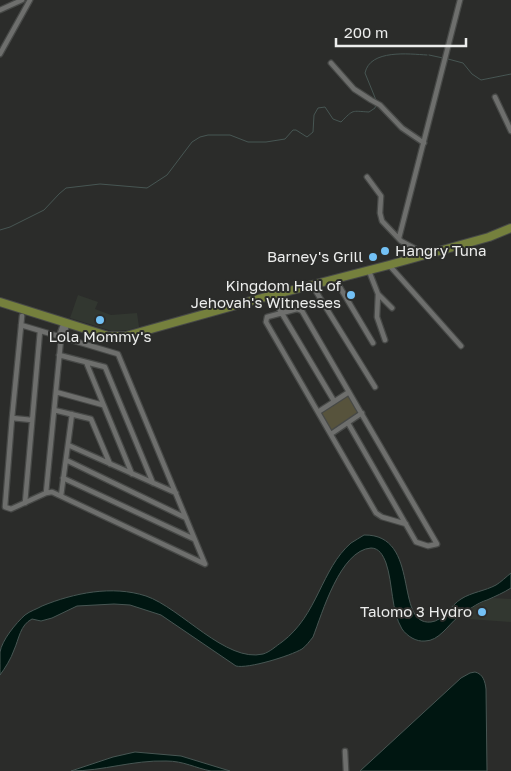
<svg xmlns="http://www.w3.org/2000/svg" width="511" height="771" font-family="'Golos Text',sans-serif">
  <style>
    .built { fill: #323730 }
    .green { fill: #57533c }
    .water { fill: #001611; stroke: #475653 }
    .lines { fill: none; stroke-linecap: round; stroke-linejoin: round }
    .stream { stroke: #475653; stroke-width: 1 }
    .minor-casing { stroke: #474947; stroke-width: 7 }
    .primary-casing { stroke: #474947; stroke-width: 10 }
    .minor { stroke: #6e6f6d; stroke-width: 4.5 }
    .primary { stroke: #75803d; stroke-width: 8 }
    .poi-dot { fill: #73c1f5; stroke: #2b2c2a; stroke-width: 2 }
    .labels { text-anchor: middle; stroke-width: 4; stroke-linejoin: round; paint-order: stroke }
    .poi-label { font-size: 15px; fill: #ecedec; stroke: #2b2c2a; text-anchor: end }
  </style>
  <rect width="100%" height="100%" fill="#2b2c2a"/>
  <path class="built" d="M 78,295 L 98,302 L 95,309 L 111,315 L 137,313 L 139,327 L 128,330 L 112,331 L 70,318 Z
    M 493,598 L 511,599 L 511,622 L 469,619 L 470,609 L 487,600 Z"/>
  <path class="green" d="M 348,396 L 359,413 L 332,431 L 321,413 Z"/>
  <path class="water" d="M 364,535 C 422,534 393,626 431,622 C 443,621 451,605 461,599 C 472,592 485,591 496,585 C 501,582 506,577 511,573 L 511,588 C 503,593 496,596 487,600 C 477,603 467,611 458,617 C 448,625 439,641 425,641 C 416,642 407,636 402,629 C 391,611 393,583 386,563 C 383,555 379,548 371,548 C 340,550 322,614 313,637 C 309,642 306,646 302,649 C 290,656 248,669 236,666 L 161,615 L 130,605 L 114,604 L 77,606 L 52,618 L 41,621 L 32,619 C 20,625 19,639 14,650 C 11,659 5,668 0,675 C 0,668 0,660 0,652 C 2,640 16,623 25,615 C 30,611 37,609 42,606 C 74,593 112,585 146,596 C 181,608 226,663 263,654 C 270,652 276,646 282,642 C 318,615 321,569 351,543 C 355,540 360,538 364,535 Z
    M 475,672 C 483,674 485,681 486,689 L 487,771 L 360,771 L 461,678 L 470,673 Z
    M 135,752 L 181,756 L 230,771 C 224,771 217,771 211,771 C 195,768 184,761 166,761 C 133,760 103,771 71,771 L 113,757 Z"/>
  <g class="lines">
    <path class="stream" d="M 429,55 L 443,58
      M 448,59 L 463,63 L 472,74 L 481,80 L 511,74
      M 376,100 L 365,73 C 370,49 409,54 427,55
      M 0,230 L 10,227 L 44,210 L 59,194 L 66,188 L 100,184 L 147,188 L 167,175 L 192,142 L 200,137 L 208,135 L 230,135 L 248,142 L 266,142 L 285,139 L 293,130 L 296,130 L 307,137 L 313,132 L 314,115 L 318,108 L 325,107 L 333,119 L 341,122 C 354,109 351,111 369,112 L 375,108 L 376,104"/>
    <g class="minor-casing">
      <path id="minor" d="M 0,10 L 22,0
        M 0,54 L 30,0
        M 331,63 L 354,89 L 371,100 L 380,105 L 402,128 L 424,143
        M 495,97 L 511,131
        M 367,177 L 381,196 L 380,213 L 382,221 L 401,241 L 416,249 L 422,256
        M 399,238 L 460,0
        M 389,265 L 461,346
        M 369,271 L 378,294 L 392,308
        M 335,279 L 373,343
        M 312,285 L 375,387
        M 378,294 L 377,317 L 385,340
        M 271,295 L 334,401
        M 22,316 L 12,418 L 5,507 L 11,509 L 46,493 L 52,492 L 205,564
        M 21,325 L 118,354 L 205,564
        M 62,338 L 68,323
        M 59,355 L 105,367 L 153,483
        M 86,362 L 132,474
        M 56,392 L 103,405
        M 54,410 L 91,419 L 110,464
        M 318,412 L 349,392
        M 12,418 L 32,420
        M 348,423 L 416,542 L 428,546 L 437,544 L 302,311 L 297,309 L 267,317 L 266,322 L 376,513 L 382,517 L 406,524
        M 331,434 L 362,413
        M 68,445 L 176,493
        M 66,460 L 186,518
        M 63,478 L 194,539
        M 46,493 L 61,339 L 59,336 L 64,322
        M 61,496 L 72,414
        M 25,503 L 40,331
        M 345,751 L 346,771"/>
    </g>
    <g class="primary-casing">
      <path id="primary" d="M 0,302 L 108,336 L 126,336 L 258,299 L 389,265 L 489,237 L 511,228"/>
    </g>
    <use href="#minor" class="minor"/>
    <use href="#primary" class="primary"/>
  </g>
  <g class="poi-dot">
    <circle cx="385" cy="251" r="5"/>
    <circle cx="373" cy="257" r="5"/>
    <circle cx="351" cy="295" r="5"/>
    <circle cx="100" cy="320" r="5"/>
    <circle cx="482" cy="612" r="5"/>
  </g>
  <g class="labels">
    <g class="poi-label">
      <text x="395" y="256" text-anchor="start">Hangry Tuna</text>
      <text x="363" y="262">Barney's Grill</text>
      <text x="341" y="291">Kingdom Hall of<tspan x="341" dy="17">Jehovah's Witnesses</tspan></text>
      <text x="100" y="342" text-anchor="middle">Lola Mommy's</text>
      <text x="472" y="617">Talomo 3 Hydro</text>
    </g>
  </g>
  <path d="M336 38v8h130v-8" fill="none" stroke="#ecedec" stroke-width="2.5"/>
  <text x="344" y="38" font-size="15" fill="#ecedec" stroke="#2b2c2a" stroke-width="4" paint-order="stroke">200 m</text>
</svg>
